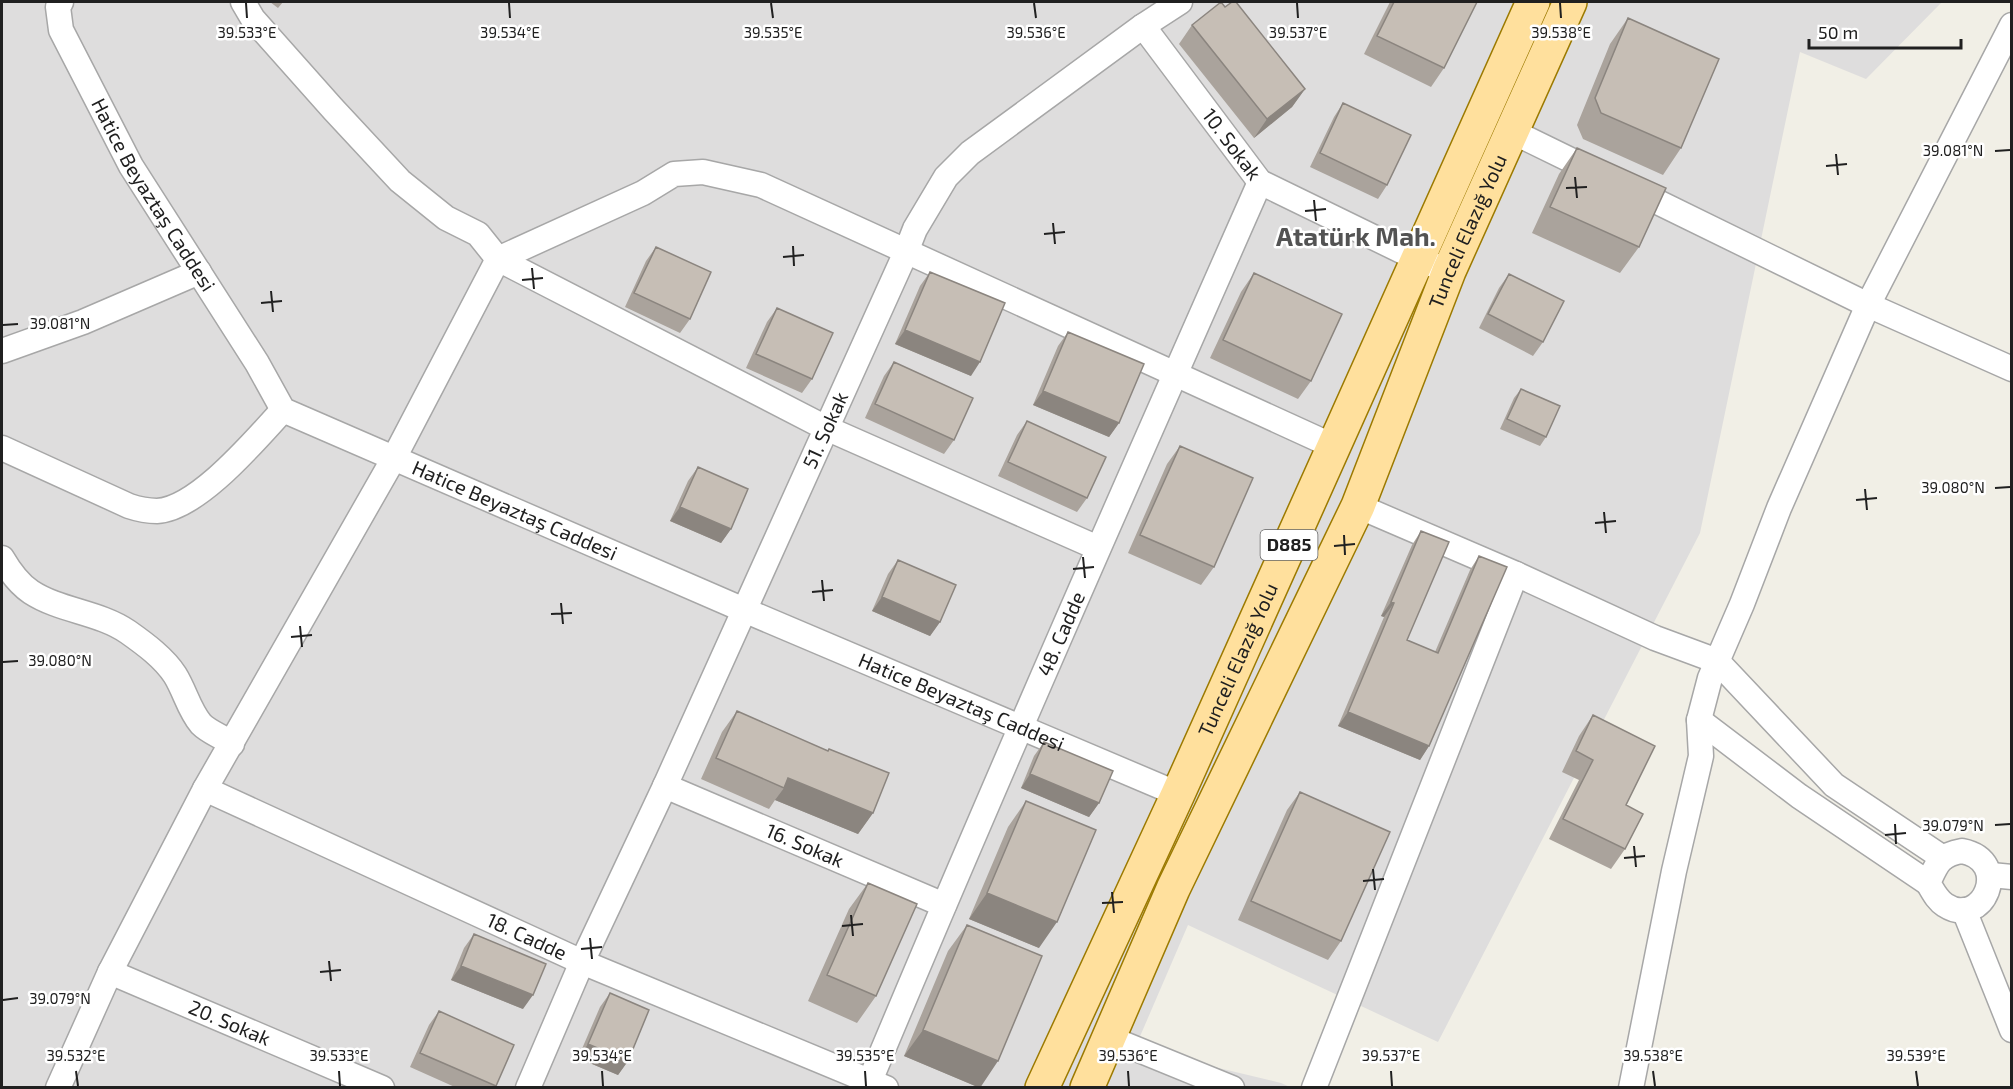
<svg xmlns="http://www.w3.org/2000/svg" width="2013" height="1089" font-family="'Exo 2',sans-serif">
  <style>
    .residential { fill: #dedddd }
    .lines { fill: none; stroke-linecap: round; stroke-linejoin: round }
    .street-casing { stroke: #a7a7a7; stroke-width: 27 }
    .primary-casing { stroke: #9c7a00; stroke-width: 36 }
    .street { stroke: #fff; stroke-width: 24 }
    .primary { stroke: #ffe09d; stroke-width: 33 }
    .wall { fill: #aaa39c }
    .shaded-wall { fill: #8b857f }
    .building { fill: #c6beb5; stroke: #8b857f; stroke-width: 1.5 }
    .ticks { fill: none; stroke: #202020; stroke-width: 2 }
    .labels { text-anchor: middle; stroke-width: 5; stroke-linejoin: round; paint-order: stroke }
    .shield { fill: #fff; stroke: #636363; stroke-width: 1.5 }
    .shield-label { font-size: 18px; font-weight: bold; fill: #202020 }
    .street-label { font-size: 20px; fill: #202020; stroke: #fff }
    .district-label { font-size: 26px; font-weight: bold; fill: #535353; stroke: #fff }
    .ticks-label { font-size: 15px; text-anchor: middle; fill: #202020; stroke: #fff; stroke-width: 5; stroke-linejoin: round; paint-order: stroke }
  </style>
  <rect width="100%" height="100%" fill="#f1efe6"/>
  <path class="residential" d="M 2,2 L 1942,2 L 1866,79 L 1800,52 L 1700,533 L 1438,1042 L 1188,925 L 1135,1048 L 1281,1083 L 1290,1087 L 2,1088 Z"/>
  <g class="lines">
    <g class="street-casing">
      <g id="street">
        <path id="s1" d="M 61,2 L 58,7 L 61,30 L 131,166 L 257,363 L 283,410 L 744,610 L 1178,794"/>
        <path d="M 243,2 L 253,19 L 333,109 L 400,181 L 446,218 L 478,234 L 498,259 L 826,428 L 1098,548"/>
        <path id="s2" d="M 1143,26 L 1260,182 L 1418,259 L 1449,271"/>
        <path d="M 1511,131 L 1597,173"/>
        <path d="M 1631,189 L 1868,305 L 2012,369"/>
        <path d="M 2,351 L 83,322 L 199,272"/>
        <path d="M 2,448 L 129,506 C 138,509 147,511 157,511 C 198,509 256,439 283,410"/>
        <path d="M 1358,506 L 1516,574 L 1655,638 L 1717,661 L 1834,785 L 1943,858"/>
        <path d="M 2,558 C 9,570 19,584 31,592 C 60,611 99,612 128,632 C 145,644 164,658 175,675 C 185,691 189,710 201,724 C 210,733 222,736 232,744"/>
        <path d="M 1699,720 L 1799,796 L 1928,883"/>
        <path id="s3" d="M 665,786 L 944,905"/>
        <path id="s4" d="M 205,789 L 582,962 L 886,1088"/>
        <path d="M 1962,851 C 2013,861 1983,930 1945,905 C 1937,900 1933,891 1928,883 C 1937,864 1939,855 1962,851 Z"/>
        <path d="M 1991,875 L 2012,877"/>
        <path d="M 1964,910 L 2012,1030"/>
        <path id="s5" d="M 110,972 L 382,1088"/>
        <path d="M 1107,1037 L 1232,1088"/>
        <path d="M 58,1088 L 110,972 L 205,789 L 394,458 L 498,259 L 643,193 L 674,174 L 703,172 L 761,185 L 1333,446"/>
        <path id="s6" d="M 528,1088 L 582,962 L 665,786 L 906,252 L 915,229 L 946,177 L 970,153 L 1143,26 L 1180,2"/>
        <path id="s7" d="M 867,1088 C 994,784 1127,483 1260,182"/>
        <path d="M 1314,1088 L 1516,574"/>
        <path d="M 1631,1088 L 1674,871 L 1701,756 L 1699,720 L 1710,678 L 1742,604 L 1779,508 L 1868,305 L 2012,25"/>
      </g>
    </g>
    <g class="primary-casing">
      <g id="primary">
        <path id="s8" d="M 1042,1088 L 1178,794 L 1533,2"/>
        <path id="s9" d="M 1087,1088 L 1173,889 L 1358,506 L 1449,271 L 1570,2"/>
      </g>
    </g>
    <use href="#street" class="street"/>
    <use href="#primary" class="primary"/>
  </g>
  <path class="wall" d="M 270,2 L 283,2 L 278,8 Z
    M 1390,2 L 1477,2 L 1444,68 L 1431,87 L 1364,54 Z
    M 1225,7 L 1305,89 L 1292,107 L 1254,138 L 1179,44 L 1192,25 Z
    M 1628,18 L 1681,148 L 1663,175 L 1583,139 L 1577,125 L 1610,44 Z
    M 1343,103 L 1387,185 L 1378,199 L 1310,167 L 1334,117 Z
    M 1577,148 L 1639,247 L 1620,273 L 1532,233 L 1559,174 Z
    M 656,247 L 690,319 L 680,333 L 625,307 L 646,261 Z
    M 930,272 L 971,376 L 895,344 L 920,286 Z
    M 1254,273 L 1311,381 L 1298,399 L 1210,358 L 1241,292 Z
    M 1509,274 L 1543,342 L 1533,356 L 1479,328 L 1499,288 Z
    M 777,308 L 812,379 L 802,393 L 746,368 L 767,322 Z
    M 1068,332 L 1119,423 L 1109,437 L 1033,405 L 1058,346 Z
    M 894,362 L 954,440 L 944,454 L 865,418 L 884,376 Z
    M 1521,389 L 1546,437 L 1540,446 L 1500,429 L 1514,398 Z
    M 1027,421 L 1087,498 L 1077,512 L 998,476 L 1017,435 Z
    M 1180,446 L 1214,567 L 1201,585 L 1128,553 L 1167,464 Z
    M 698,467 L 731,529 L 721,543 L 670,521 L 688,481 Z
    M 1421,531 L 1407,640 L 1435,652 L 1470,570 L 1479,556 L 1429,746 L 1420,760 L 1338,726 L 1384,617 L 1381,616 L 1412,545 Z
    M 898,560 L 940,622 L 930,636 L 872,611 L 888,574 Z
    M 737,711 L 873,813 L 858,834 L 775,800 L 769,809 L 701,779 L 722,732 Z
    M 1593,715 L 1626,805 L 1625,849 L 1611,869 L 1549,839 L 1579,780 L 1562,772 L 1579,736 Z
    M 1044,742 L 1099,803 L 1089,817 L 1021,788 L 1034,756 Z
    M 1300,792 L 1341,941 L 1328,960 L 1238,920 L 1287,810 Z
    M 1026,801 L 1039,948 L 969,919 L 1008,827 Z
    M 868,883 L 876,996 L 857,1023 L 808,1001 L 849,909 Z
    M 967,925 L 980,1088 L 904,1056 L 948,951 Z
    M 474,934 L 523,1009 L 451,980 L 464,948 Z
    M 610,993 L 628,1061 L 618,1075 L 578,1058 L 600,1007 Z
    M 439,1011 L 514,1045 L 495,1088 L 457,1088 L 410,1067 L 429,1025 Z"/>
  <path class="shaded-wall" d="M 1305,89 L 1292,107 L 1254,138 L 1267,119 Z
    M 905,330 L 980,362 L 971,376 L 895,344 Z
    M 1043,391 L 1119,423 L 1109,437 L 1033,405 Z
    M 680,507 L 731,529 L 721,543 L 670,521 Z
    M 882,597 L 940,622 L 930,636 L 872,611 Z
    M 1391,602 L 1394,603 L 1384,617 L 1381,616 Z
    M 1348,712 L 1429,746 L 1420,760 L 1338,726 Z
    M 1030,774 L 1099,803 L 1089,817 L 1021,788 Z
    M 788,778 L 873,813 L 858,834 L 775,800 L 784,788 Z
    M 987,893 L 1057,922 L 1039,948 L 969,919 Z
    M 461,966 L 533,995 L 523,1009 L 451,980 Z
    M 923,1030 L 998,1061 L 980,1088 L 904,1056 Z
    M 588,1044 L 628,1061 L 618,1075 L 578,1058 Z"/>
  <path class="building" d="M 1221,2 L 1225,7 L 1232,2 L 1236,2 L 1305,89 L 1267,119 L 1192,25 Z
    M 1394,2 L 1477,2 L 1444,68 L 1377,36 Z
    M 1628,18 L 1719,59 L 1681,148 L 1601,113 L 1595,98 Z
    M 1343,103 L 1411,135 L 1387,185 L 1320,153 Z
    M 1577,148 L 1666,188 L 1639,247 L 1550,207 Z
    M 656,247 L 711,272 L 690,319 L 634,293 Z
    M 930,272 L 1005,303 L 980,362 L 905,330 Z
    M 1254,273 L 1342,314 L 1311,381 L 1223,340 Z
    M 1509,274 L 1564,301 L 1543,342 L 1488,314 Z
    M 777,308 L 833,333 L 812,379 L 756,354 Z
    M 1068,332 L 1144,364 L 1119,423 L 1043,391 Z
    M 894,362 L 973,398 L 954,440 L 875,404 Z
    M 1521,389 L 1560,406 L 1546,437 L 1507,419 Z
    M 1027,421 L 1106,457 L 1087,498 L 1008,462 Z
    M 1180,446 L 1253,478 L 1214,567 L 1140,535 Z
    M 698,467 L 748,489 L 731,529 L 680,507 Z
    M 1421,531 L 1449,542 L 1407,640 L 1438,653 L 1479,556 L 1507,567 L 1429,746 L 1348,712 L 1394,603 L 1391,602 Z
    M 898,560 L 956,585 L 940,622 L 882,597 Z
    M 737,711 L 828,751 L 829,749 L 889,773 L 873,813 L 788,778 L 784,788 L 716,758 Z
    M 1593,715 L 1655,746 L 1626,805 L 1643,814 L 1625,849 L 1563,819 L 1593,760 L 1576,751 Z
    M 1044,742 L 1113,771 L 1099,803 L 1030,774 Z
    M 1300,792 L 1390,832 L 1341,941 L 1251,901 Z
    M 1026,801 L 1096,830 L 1057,922 L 987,893 Z
    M 868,883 L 917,904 L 876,996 L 827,975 Z
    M 967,925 L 1042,956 L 998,1061 L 923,1030 Z
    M 474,934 L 546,964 L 533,995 L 461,966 Z
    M 610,993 L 649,1010 L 628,1061 L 588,1044 Z
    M 439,1011 L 514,1045 L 496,1086 L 420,1053 Z"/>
  <path class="ticks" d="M 246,3 L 247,18M 509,3 L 510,18M 771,3 L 773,18M 1034,3 L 1036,18M 1297,3 L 1298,18M 1560,3 L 1561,18M 1995,151 L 2010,150M 1836,154 L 1838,175M 1826,166 L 1847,164M 1575,177 L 1577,198M 1566,188 L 1587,187M 1314,200 L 1316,221M 1305,211 L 1326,209M 1053,223 L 1055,244M 1044,234 L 1065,232M 793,246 L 794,266M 783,257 L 804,255M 532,268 L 534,289M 522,280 L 543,278M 271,291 L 273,312M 261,303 L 282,301M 3,325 L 18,324M 1995,488 L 2010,487M 1865,489 L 1867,510M 1856,500 L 1877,498M 1604,512 L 1606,533M 1595,523 L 1616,521M 1344,535 L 1345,555M 1334,546 L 1355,544M 1083,557 L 1085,578M 1073,569 L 1094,567M 822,580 L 824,601M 812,592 L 833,590M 561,603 L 563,624M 551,614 L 572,613M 300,626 L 302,647M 291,637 L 312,635M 3,662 L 18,661M 1895,824 L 1896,844M 1995,825 L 2010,824M 1885,835 L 1906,833M 1634,846 L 1636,867M 1624,858 L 1645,856M 1373,869 L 1375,890M 1363,881 L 1384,879M 1112,892 L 1114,913M 1102,903 L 1123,902M 851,915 L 853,936M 842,926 L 863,924M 590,938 L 592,959M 581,949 L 602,947M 329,961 L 331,981M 320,972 L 341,970M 3,1000 L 18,998M 76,1071 L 78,1086M 339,1071 L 340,1086M 602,1071 L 603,1086M 865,1071 L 866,1086M 1128,1071 L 1129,1086M 1391,1071 L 1392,1086M 1653,1071 L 1655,1086M 1916,1071 L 1918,1086"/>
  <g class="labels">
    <rect class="shield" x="1260.5" y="530" width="57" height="30" rx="4.5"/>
    <g class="shield-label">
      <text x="1289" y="551">D885</text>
    </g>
    <g class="street-label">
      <text dy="7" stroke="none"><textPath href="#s2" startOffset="148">10. Sokak</textPath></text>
      <text dy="7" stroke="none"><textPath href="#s1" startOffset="218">Hatice Beyaztaş Caddesi</textPath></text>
      <text dy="7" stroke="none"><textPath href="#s9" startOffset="938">Tunceli Elazığ Yolu</textPath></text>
      <text dy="7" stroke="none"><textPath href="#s6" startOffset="722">51. Sokak</textPath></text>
      <text dy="7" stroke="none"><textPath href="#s1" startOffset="722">Hatice Beyaztaş Caddesi</textPath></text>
      <text dy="7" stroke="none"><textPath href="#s7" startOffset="494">48. Cadde</textPath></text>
      <text dy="7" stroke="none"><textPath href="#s8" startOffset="471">Tunceli Elazığ Yolu</textPath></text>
      <text dy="7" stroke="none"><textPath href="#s1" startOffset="1208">Hatice Beyaztaş Caddesi</textPath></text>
      <text dy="7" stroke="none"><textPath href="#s3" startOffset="152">16. Sokak</textPath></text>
      <text dy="7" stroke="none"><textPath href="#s4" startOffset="354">18. Cadde</textPath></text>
      <text dy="7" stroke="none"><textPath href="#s5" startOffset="130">20. Sokak</textPath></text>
    </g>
    <g class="district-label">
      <text x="1356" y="246">Atatürk Mah.</text>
    </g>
  </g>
  <g class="ticks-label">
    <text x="247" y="38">39.533°E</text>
    <text x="510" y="38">39.534°E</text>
    <text x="773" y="38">39.535°E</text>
    <text x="1036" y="38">39.536°E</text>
    <text x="1298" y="38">39.537°E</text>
    <text x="1561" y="38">39.538°E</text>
    <text x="1953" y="156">39.081°N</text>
    <text x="60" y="329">39.081°N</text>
    <text x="1953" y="493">39.080°N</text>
    <text x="60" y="666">39.080°N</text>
    <text x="1953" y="831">39.079°N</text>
    <text x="60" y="1004">39.079°N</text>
    <text x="76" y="1061">39.532°E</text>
    <text x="339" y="1061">39.533°E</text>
    <text x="602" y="1061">39.534°E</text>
    <text x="865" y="1061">39.535°E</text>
    <text x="1128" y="1061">39.536°E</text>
    <text x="1391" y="1061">39.537°E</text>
    <text x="1653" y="1061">39.538°E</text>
    <text x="1916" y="1061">39.539°E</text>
  </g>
  <rect width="2013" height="1089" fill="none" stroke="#202020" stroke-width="6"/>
  <path d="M1809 39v9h152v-9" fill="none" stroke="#202020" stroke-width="3"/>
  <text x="1818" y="39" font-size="18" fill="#202020" stroke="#ffffff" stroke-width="4.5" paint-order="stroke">50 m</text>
</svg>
